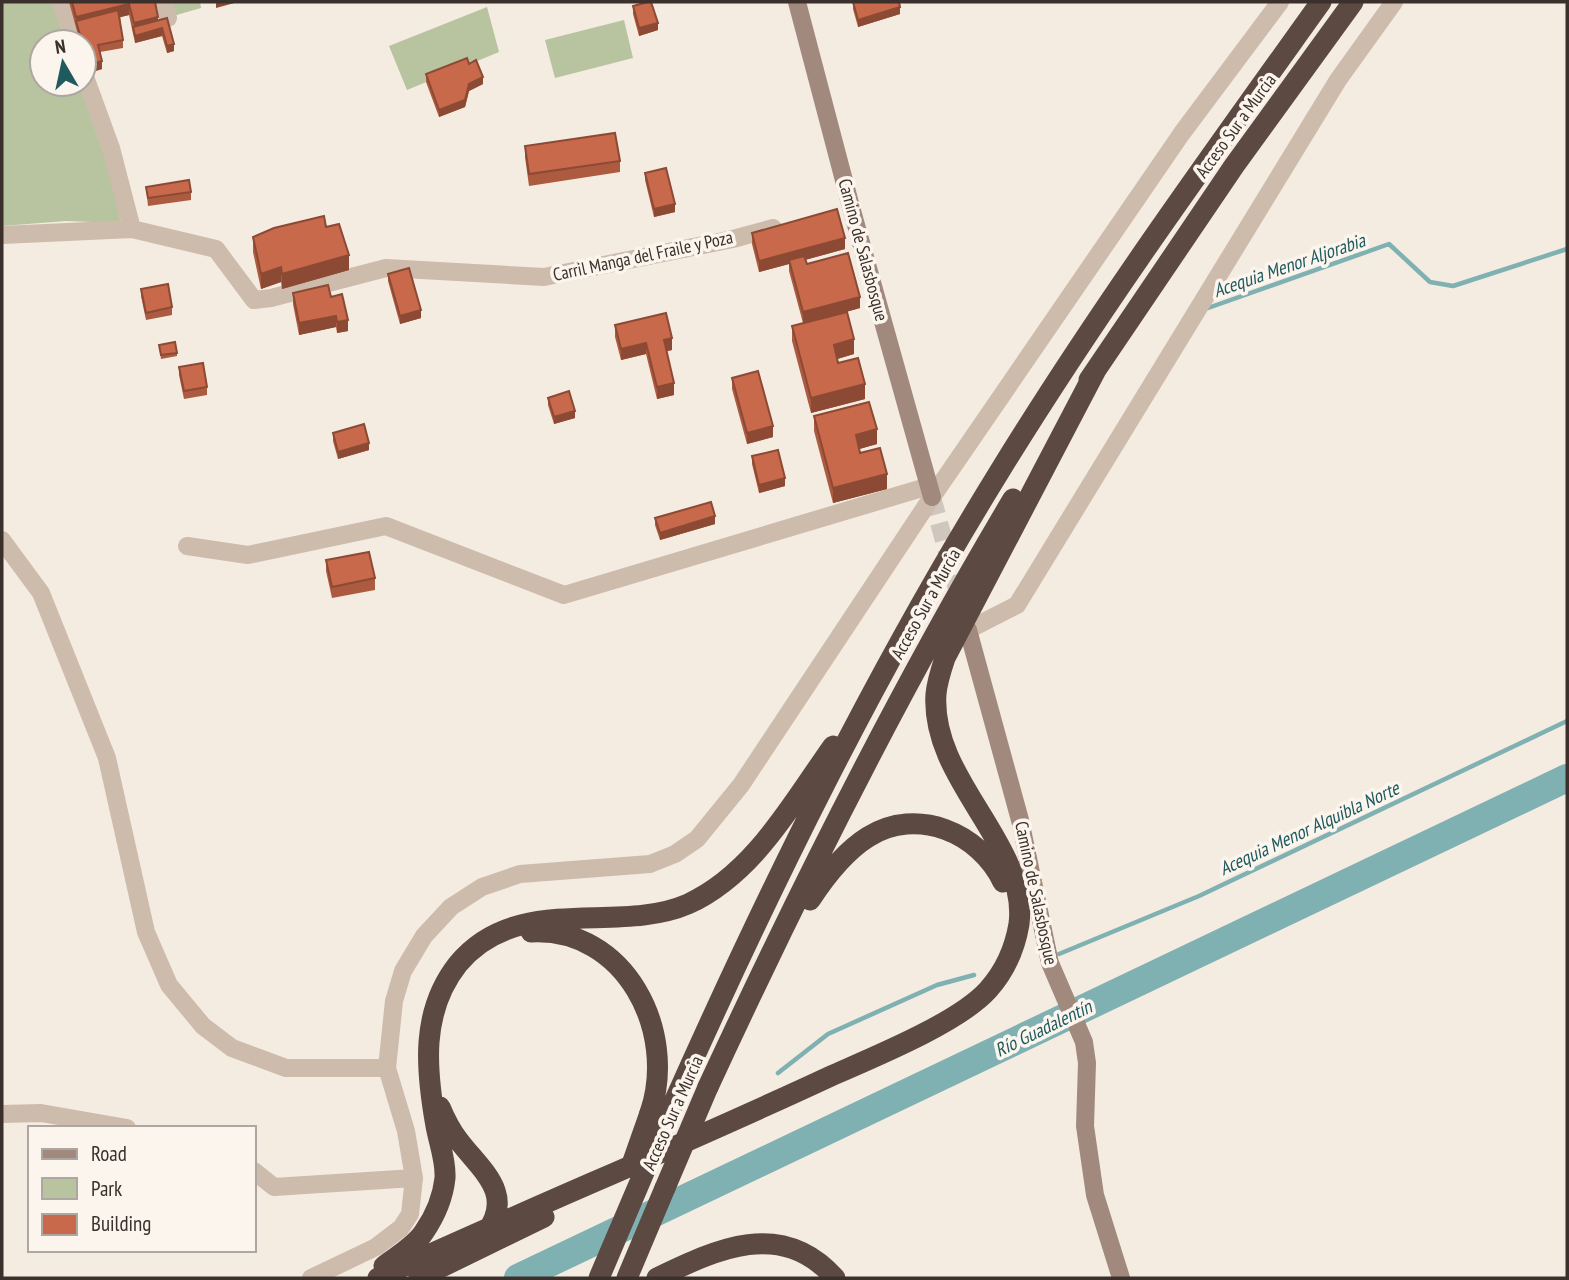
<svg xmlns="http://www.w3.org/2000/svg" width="1569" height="1280" font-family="'PT Sans Narrow',sans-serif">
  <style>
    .green { fill: #b8c4a0 }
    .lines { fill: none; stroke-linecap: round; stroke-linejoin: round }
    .stream { stroke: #7fb0b2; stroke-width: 4.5 }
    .river { stroke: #7fb0b2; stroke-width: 28 }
    .secondary-tunnel { stroke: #cfc6bd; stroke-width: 18; stroke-dasharray: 18 9; stroke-linecap: butt }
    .street { stroke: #cdbbac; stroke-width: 18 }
    .secondary { stroke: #a18a7d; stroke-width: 18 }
    .highway { stroke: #5c4a42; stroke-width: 21 }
    .highway-bridge { stroke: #5c4a42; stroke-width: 21 }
    .wall { fill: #ac5a40 }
    .shaded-wall { fill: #8c4a34 }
    .building { fill: #c8694b; stroke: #8c4a34; stroke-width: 2 }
    .labels { text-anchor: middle; stroke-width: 7; stroke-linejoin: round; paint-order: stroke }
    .street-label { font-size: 18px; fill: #3b302b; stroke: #fbf5ee }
    .water-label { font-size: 19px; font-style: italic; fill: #1f5a5e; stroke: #fbf5ee }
  </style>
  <rect width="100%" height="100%" fill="#f4ebe1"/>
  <path class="green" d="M 2,2 L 52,2 L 66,42 L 42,42 L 42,84 L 79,84 L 111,174 L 121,223 L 66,221 L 2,226 Z
    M 170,2 L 200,2 L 201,8 L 173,16 Z
    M 487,7 L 499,52 L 407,90 L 389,46 Z
    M 624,20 L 633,58 L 555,78 L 545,40 Z"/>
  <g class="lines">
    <path class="stream" d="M 1208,308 L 1389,244 L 1430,282 L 1453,286 L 1567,249
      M 1059,954 L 1199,896 L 1567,721
      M 778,1073 L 828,1034 L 937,985 L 974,975"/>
    <path class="river" d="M 518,1278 L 1567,778"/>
    <path class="secondary-tunnel" d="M 932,497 L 961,603"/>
    <path class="street" d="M 61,2 L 75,42
      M 164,2 L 168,18
      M 84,74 L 111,148 L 132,229
      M 2,235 L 132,229 L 216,249 L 254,300 L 271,298 L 386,268 L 544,277 L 733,239 L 773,228
      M 2,540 L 41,593 L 107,758 L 146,932 L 169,985 L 203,1026 L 232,1048 L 286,1068 L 387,1068
      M 187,546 L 248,555 L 386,526 L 564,595 L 929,486
      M 968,630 L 1017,605 L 1338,80 L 1394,2
      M 2,1114 L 41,1113 L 127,1128
      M 254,1171 L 274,1187 L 414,1178
      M 311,1278 L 376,1247 L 401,1228 L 410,1214 L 414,1178 L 406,1131 L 387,1068 L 394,1001 L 403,971 L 424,936 L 451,907 L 482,887 L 520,874 L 650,864 L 675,854 L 697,839 L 741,785 L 932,497 L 1182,133 L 1280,2"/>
    <path class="secondary" d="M 797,2 L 851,207 L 932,497
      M 968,630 L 1020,820 L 1050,963 L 1084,1042 L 1087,1063 L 1085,1126 L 1095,1195 L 1121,1278"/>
    <path class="highway" d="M 1089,380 L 1234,166 L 1353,2
      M 810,900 C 825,877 844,852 868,837 C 917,806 980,833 1003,882
      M 531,932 C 625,927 678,1031 650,1113
      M 708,1087 C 801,886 900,688 1013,499
      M 674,1102 C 770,887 874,675 998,474 C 1098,311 1210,157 1321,2
      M 440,1107 C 445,1119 451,1131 459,1141 C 482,1171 515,1194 486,1233
      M 384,1266 C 397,1256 415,1246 424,1232 C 435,1216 443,1197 445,1178 C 446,1160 439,1143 436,1126 C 426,1070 420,1012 458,964 C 517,892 617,935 688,904 C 754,874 793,802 833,746
      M 378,1278 C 528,1209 681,1146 831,1076 C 874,1057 958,1023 988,990 C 1005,971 1015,948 1019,924 C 1029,844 930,780 936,694 C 937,682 941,670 945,658 L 1097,368
      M 419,1278 L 544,1217
      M 627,1278 L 665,1188
      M 657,1278 C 717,1249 781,1218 835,1278"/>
    <path class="highway-bridge" d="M 631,1167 L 650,1113
      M 665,1188 L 708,1087
      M 599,1278 L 674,1102"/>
  </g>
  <path class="wall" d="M 69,2 L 155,2 L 158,20 L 174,51 L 167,53 L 162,36 L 135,43 L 129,15 L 120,17 L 123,40 L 123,48 L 100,52 L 102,69 L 89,73 L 84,56 L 84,42 L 80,42 Z
    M 853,2 L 900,14 L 858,27 L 853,9 Z
    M 633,6 L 658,30 L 639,36 L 633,14 Z
    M 469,64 L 483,84 L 469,91 L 465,107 L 439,117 L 426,82 L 426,74 Z
    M 525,146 L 620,161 L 620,172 L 529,186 L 525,157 Z
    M 645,173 L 675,212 L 654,217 L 645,180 Z
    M 146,187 L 191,192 L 191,200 L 148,206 Z
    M 326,227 L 349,270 L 282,289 L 281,282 L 261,289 L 253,252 L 253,237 Z
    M 752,233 L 845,249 L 805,260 L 807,264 L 860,308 L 813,321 L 854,354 L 837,359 L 838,363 L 865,399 L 811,413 L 792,341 L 792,326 L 803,323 L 789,271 L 789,264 L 759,272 L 752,244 Z
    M 388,274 L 421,318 L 400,324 L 388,281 Z
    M 141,289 L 172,307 L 172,315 L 146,320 L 141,296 Z
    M 293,293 L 331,297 L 348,331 L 337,333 L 336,327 L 299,335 L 293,304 Z
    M 615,325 L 672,350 L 666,351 L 674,395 L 657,399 L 646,354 L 621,360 L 615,337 Z
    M 159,345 L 177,353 L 177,356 L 161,359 Z
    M 179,367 L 207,387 L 207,395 L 184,399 L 179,375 Z
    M 732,378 L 773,437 L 747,444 L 732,389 Z
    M 548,398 L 575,418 L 554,424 L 548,405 Z
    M 814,416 L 877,444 L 859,449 L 860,453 L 887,489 L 833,503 L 814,431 Z
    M 333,433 L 369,450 L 338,459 L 333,441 Z
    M 752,456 L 785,486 L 759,493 L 752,464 Z
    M 655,518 L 715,524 L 660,540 L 655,525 Z
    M 326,560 L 375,578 L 375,590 L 332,598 L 326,571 Z"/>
  <path class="shaded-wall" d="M 216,2 L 238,2 L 216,8 Z
    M 129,4 L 129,15 L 78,28 L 76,17 Z
    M 900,7 L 900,14 L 858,27 L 858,20 Z
    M 158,17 L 158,28 L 134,34 L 134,23 Z
    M 658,23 L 658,30 L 639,36 L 639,28 Z
    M 162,28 L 162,36 L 135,43 L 135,36 Z
    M 174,44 L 174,51 L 167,53 L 167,46 Z
    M 102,61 L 102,69 L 89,73 L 89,65 Z
    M 483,77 L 483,84 L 469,91 L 465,107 L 439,117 L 439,110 L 469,84 Z
    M 675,204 L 675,212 L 654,217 L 654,209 Z
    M 845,238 L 845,249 L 790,264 L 789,260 L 789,264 L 759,272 L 759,261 Z
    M 349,255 L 349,270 L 282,289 L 282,274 Z
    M 281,267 L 281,282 L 261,289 L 261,274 Z
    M 860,297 L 860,308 L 803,324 L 803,312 Z
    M 421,310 L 421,318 L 400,324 L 400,316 Z
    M 336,316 L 336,327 L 299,335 L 299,323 Z
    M 348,320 L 348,331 L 337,333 L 337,322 Z
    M 672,338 L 672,350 L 664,352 L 664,340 Z
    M 854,339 L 854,354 L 834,360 L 834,345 Z
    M 646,343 L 646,354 L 621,360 L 621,349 Z
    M 674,383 L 674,395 L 657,399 L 657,387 Z
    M 865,384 L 865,399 L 811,413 L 811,398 Z
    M 575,411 L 575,418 L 554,424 L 554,417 Z
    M 773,426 L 773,437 L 747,444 L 747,433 Z
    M 877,429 L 877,444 L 856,450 L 856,435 Z
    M 369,443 L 369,450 L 338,459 L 338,452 Z
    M 887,474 L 887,489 L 833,503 L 833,488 Z
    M 785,478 L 785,486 L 759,493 L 759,485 Z
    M 715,516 L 715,524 L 660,540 L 660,533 Z"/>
  <path class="building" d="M 72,2 L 155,2 L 158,17 L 134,23 L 129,4 L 76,17 Z
    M 648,2 L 651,2 L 658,23 L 639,28 L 633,6 Z
    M 853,2 L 899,2 L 900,7 L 858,20 Z
    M 118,10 L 123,40 L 98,45 L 102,61 L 89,65 L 84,48 L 84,42 L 82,42 L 76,21 Z
    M 167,18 L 174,44 L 167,46 L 162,28 L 135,36 L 133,27 Z
    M 467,58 L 469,64 L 476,60 L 483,77 L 469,84 L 465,100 L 439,110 L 426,74 Z
    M 615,133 L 620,161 L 529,174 L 525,146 Z
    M 666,168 L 675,204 L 654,209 L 645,173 Z
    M 189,180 L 191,192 L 148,198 L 146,187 Z
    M 837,209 L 845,238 L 759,261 L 752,233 Z
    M 324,216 L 326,227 L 339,224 L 349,255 L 282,274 L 281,267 L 261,274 L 253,237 L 274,228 Z
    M 848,253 L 860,297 L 803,312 L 789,260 L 804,256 L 807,264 Z
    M 409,268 L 421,310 L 400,316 L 388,274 Z
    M 168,284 L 172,307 L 146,313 L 141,289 Z
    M 328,285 L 331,297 L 342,294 L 348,320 L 337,322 L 336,316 L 299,323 L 293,293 Z
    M 847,312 L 854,339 L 834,345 L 838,363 L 858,358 L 865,384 L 811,398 L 792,326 Z
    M 666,313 L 672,338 L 664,340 L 674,383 L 657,387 L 646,343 L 621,349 L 615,325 Z
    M 175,342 L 177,353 L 161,355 L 159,345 Z
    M 203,363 L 207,387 L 184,391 L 179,367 Z
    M 758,371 L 773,426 L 747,433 L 732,378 Z
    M 569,391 L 575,411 L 554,417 L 548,398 Z
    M 869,402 L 877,429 L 856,435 L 860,453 L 880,448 L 887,474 L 833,488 L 814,416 Z
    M 364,424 L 369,443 L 338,452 L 333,433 Z
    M 778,450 L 785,478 L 759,485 L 752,456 Z
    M 711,502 L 715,516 L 660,533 L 655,518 Z
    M 369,552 L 375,578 L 332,587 L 326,560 Z"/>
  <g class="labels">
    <g class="street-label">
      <text transform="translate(1236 126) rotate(-54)" y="6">Acceso Sur a Murcia</text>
      <text transform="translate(863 250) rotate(75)" y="6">Camino de Salasbosque</text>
      <text transform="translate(643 256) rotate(-12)" y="6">Carril Manga del Fraile y Poza</text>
      <text transform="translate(926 604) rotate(-61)" y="6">Acceso Sur a Murcia</text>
      <text transform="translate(1036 893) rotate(78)" y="6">Camino de Salasbosque</text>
      <text transform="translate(673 1113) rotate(-66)" y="6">Acceso Sur a Murcia</text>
    </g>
    <g class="water-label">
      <text transform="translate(1289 265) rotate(-19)" y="7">Acequia Menor Aljorabia</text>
      <text transform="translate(1309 828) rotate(-25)" y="7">Acequia Menor Alquibla Norte</text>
      <text transform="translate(1043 1028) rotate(-26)" y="7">Río Guadalentín</text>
    </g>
  </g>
  <rect width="1569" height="1280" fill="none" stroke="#3b302b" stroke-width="7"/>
  <rect x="28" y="1126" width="228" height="126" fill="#fbf5ee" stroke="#aea6a0" stroke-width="2"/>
  <rect x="42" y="1149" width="35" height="10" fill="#a18a7d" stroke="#aea6a0" stroke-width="2"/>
  <text x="91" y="1161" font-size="21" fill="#3b302b">Road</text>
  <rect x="42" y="1178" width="35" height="21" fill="#b8c4a0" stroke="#aea6a0" stroke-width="2"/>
  <text x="91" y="1196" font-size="21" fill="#3b302b">Park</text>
  <rect x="42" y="1214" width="35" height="21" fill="#c8694b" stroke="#aea6a0" stroke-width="2"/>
  <text x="91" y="1231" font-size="21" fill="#3b302b">Building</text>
  <g transform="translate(63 63) rotate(351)"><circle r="33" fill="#fbf5ee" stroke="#aea6a0" stroke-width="2"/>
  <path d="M0-5L12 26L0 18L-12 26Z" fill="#1f5a5e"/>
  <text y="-10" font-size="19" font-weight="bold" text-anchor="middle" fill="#3b302b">N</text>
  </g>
</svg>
